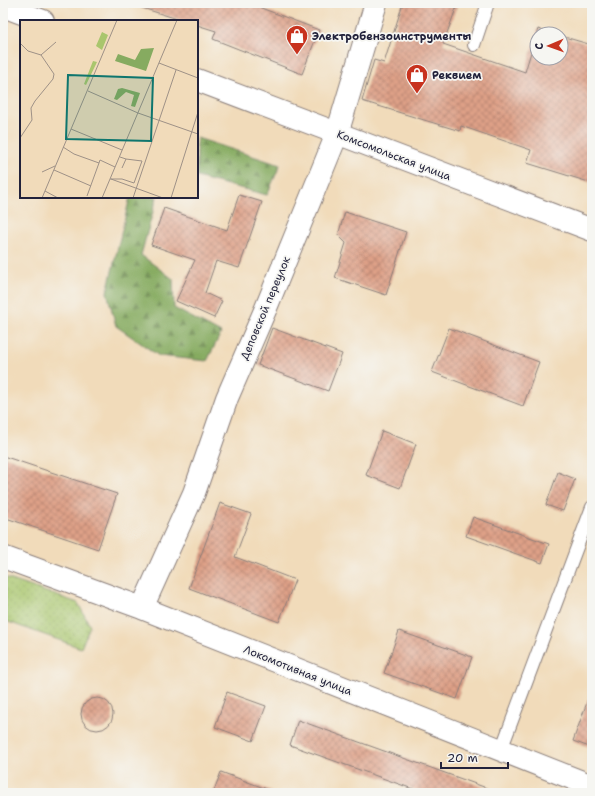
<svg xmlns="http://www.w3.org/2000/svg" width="595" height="796" font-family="'Shantell Sans',sans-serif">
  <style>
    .grass { fill: url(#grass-dots); stroke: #667454 }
    .forest { fill: url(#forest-firs); stroke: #54664e }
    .building { fill: url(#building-cross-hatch) }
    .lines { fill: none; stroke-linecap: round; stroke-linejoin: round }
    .service-casing { stroke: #8a7e7a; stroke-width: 14 }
    .minor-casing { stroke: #8a7e7a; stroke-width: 24 }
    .secondary-casing { stroke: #8a7e7a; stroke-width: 24 }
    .service { stroke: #fff; stroke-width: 12 }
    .minor { stroke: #fff; stroke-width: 22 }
    .secondary { stroke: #fff; stroke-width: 22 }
    .labels { text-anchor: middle; stroke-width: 3.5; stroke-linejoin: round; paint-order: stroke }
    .poi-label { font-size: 11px; font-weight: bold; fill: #22223b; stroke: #f6f6f2; text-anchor: start }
    .street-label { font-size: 11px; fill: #22223b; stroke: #f6f6f2 }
    .inset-road { fill: none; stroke: #9e9187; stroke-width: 1 }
    .view { fill: #0f766e; fill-opacity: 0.15; stroke: #0f766e; stroke-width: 2 }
    .inset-edge { fill: none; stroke: #22223b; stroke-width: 2 }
  </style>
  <defs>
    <pattern id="grass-dots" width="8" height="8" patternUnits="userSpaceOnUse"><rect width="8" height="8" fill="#a9c66d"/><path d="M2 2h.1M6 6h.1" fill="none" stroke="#91aa5f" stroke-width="1.8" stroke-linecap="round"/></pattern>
    <pattern id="forest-firs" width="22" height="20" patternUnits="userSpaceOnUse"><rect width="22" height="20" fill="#86ab60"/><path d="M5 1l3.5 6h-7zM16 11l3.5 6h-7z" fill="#6d8b50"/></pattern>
    <pattern id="building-cross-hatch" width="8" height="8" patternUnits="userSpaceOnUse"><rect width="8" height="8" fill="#dea087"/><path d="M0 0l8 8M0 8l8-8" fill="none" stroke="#b48270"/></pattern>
  </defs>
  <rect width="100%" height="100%" fill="#f6f6f2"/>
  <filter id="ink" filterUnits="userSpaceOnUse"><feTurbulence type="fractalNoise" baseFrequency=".025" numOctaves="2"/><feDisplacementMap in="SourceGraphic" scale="8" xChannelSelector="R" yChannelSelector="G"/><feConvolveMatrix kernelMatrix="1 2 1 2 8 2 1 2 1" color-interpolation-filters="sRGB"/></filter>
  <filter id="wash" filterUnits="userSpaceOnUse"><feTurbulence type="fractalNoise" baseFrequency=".012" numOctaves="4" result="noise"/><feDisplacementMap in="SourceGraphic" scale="16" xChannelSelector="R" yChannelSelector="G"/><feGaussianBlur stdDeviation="0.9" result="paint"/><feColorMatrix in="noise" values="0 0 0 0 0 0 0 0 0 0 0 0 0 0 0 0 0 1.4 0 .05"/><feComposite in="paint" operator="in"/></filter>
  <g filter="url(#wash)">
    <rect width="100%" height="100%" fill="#f1dbba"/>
    <path class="grass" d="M 3,577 L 78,603 L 90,626 L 81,648 L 3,620 Z"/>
    <path class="forest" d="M 197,138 L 280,165 L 267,195 L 197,177 Z
      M 130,197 L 157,197 L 141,255 L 173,279 L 174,308 L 221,333 L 207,361 L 159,356 L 116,326 L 107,292 Z"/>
    <g id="blocks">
      <path class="building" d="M 140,3 L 248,3 L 319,30 L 302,74 L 213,39 L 216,31 L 197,25 L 197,21 L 184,21 L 139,7 Z
        M 403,3 L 458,3 L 443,44 L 525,72 L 538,29 L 553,34 L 537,34 L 537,58 L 561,58 L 561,36 L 592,45 L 592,183 L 527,163 L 531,150 L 461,126 L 460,131 L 362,101 L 374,60 L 384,63 Z
        M 239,195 L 262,202 L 239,268 L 216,261 L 205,293 L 222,301 L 214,318 L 176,301 L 195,260 L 151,245 L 164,208 L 227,230 Z
        M 345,212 L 406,232 L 386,295 L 335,278 L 346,243 L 338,235 Z
        M 272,328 L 342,354 L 328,391 L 258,365 Z
        M 449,328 L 539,362 L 523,406 L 432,372 Z
        M 382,431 L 416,444 L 400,488 L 366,475 Z
        M 3,456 L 117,494 L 98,549 L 3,517 Z
        M 558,472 L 575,479 L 563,511 L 546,505 Z
        M 220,503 L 251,514 L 235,557 L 295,580 L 279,622 L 189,588 Z
        M 473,517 L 549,544 L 542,563 L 466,536 Z
        M 399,631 L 472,657 L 457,699 L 384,673 Z
        M 227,692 L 266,706 L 253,741 L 215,727 Z
        M 590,694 L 592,694 L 592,748 L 573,741 Z
        M81 714a16 16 0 1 1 32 0a16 16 0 1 1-32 0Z
        M 298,720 L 495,791 L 494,793 L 424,793 L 290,745 Z
        M 221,772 L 272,791 L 271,793 L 213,793 Z"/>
    </g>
  </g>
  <g filter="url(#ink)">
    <use href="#blocks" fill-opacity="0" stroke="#8a7e7a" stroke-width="1"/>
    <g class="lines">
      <g class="service-casing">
        <path id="service" d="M 474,45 L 488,3
          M 501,750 L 592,507"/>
      </g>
      <g class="minor-casing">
        <path id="minor" d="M 3,557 L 142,608 L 592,786
          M 142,608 L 194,493 L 227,398 L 266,308 L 337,134 L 376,3"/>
      </g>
      <g class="secondary-casing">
        <path id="secondary" d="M 3,6 L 43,21
          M 197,80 L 592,230"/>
      </g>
      <use href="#service" class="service"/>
      <use href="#minor" class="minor"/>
      <use href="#secondary" class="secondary"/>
    </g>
  </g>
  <defs>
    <g id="shop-pin" transform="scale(1.15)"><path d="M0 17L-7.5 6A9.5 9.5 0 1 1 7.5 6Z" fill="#c8321e" stroke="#f6f6f2"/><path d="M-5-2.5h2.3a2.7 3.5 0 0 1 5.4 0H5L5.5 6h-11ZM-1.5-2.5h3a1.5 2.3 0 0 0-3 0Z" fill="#fff"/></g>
  </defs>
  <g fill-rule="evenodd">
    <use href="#shop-pin" x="297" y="36"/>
    <use href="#shop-pin" x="417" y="75"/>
  </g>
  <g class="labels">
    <g class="poi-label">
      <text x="312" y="40">Электробензоинструменты</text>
      <text x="432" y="79">Реквием</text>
    </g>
    <g class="street-label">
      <text transform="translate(394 155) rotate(21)" y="4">Комсомольская улица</text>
      <text transform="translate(265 308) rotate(-67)" y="4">Деповской переулок</text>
      <text transform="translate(298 670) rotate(22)" y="4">Локомотивная улица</text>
    </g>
  </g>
  <g transform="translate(20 20)">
    <rect width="178" height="178" fill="#f1dbba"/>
    <path d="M 82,12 L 88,15 L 82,30 L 76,26 ZM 73,41 L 77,42 L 66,65 L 64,64 Z" fill="#a9c66d"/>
    <path d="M 134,28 L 126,51 L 95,41 L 98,34 L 115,40 L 121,29 ZM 102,68 L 120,73 L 115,87 L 111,86 L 114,75 L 106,72 L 97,80 L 94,79 L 98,69 Z" fill="#86ab60"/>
    <path class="inset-road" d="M 0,23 L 8,31 L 21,35 L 36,22M 139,43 L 178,58M 68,71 L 118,93 L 178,114M 51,109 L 102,130M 0,118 L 12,100 L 11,88 L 15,81 L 33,59 L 34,54 L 21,35M 43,127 L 54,134 L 79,143 L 80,140 L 95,147M 100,137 L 106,139 L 102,148M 34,150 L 71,166M 22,152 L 35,146M 90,159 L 102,159 L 114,163 L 122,141 L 106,139M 91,159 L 143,178M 25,171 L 38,178M 67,176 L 79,143M 22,178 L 97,0M 82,178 L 157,0M 113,178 L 156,50M 151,178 L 178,92"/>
    <path class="view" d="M 48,55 L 133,58 L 131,121 L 46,119 Z"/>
    <rect width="178" height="178" class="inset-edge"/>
  </g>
  <rect width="595" height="796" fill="none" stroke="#f6f6f2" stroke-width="16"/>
  <g transform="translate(549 46) rotate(268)"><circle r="19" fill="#f6f6f2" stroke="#a1a1a9"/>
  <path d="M0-3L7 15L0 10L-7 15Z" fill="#c8321e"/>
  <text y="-6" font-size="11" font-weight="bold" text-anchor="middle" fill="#22223b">С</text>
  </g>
  <path d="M441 762v6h67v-6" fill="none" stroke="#22223b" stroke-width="2"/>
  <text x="447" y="762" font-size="12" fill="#22223b" stroke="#f6f6f2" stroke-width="3" paint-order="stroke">20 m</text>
</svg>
